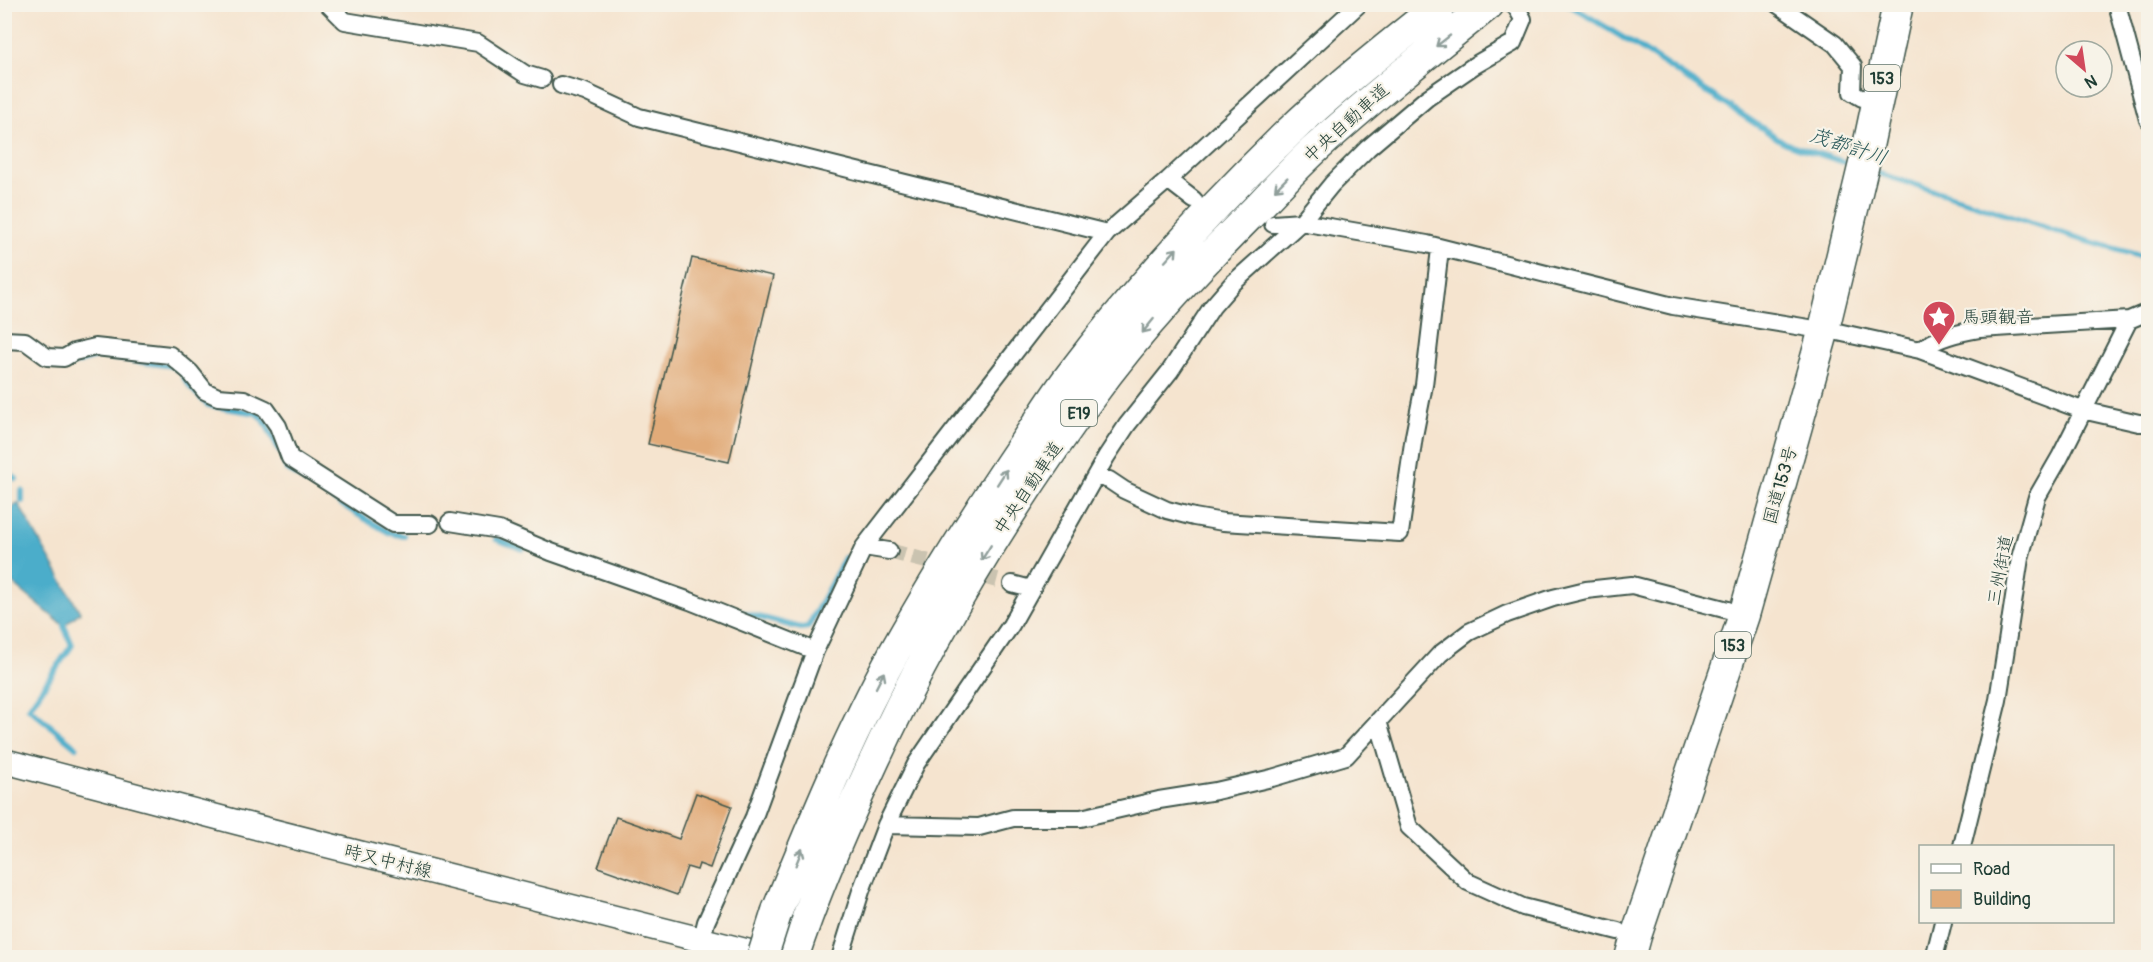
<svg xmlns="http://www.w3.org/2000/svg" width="2153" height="962" font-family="Pangolin,'Klee One',sans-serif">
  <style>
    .water { fill: #4badca; stroke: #35757f; stroke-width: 1.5 }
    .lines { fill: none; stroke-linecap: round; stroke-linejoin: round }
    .stream { stroke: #4badca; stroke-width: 6 }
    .building { fill: #e1ab79 }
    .street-tunnel { stroke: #cac3b0; stroke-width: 16; stroke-dasharray: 16 8; stroke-linecap: butt }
    .street-casing { stroke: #3f564b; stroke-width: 20 }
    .secondary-casing { stroke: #3f564b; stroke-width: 27 }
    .highway-casing { stroke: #3f564b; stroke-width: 33 }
    .street { stroke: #fff; stroke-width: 16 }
    .secondary { stroke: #fff; stroke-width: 24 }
    .highway { stroke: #fff; stroke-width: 30 }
    .highway-bridge-casing { stroke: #3f564b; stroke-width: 33; stroke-linecap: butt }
    .highway-bridge { stroke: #fff; stroke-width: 30 }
    .oneway { stroke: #8f9e9a }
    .labels { text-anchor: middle; stroke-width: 4.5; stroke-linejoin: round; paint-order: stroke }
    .shield { fill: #f7f3e8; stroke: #60746a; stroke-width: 1.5 }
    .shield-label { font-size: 16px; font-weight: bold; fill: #1f3d34 }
    .street-label { font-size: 18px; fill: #1f3d34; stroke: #f7f3e8 }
    .poi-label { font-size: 18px; fill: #1f3d34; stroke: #f7f3e8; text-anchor: start }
    .water-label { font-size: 20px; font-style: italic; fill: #2a595a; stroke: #f7f3e8 }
  </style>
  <rect width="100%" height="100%" fill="#f7f3e8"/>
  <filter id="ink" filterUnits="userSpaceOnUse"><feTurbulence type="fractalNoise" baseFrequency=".0167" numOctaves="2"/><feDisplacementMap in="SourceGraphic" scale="12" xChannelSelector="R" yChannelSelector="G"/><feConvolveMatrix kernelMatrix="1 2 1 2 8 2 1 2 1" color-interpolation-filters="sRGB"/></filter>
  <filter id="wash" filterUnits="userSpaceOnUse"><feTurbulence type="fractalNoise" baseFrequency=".008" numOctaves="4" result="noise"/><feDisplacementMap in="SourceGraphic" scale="24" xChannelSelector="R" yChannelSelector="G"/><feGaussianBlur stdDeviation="1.35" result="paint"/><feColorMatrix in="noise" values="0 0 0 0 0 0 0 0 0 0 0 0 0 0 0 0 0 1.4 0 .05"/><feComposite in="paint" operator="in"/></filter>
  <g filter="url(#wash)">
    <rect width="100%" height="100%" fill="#f5e4cf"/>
    <path class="water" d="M 18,503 L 80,612 L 64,626 L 5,577 L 5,513 Z"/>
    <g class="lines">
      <path class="stream" d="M 1568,4 L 1643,50 L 1785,143 L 1856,166
        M 1871,171 L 1974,203 L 2070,236 L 2136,255 L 2148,256
        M 53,364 L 63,367 L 99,356 L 173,366 L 177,369
        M 183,376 L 192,389 L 208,405 L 256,413 L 264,420 L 279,450
        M 283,459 L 287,469 L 357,514 L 390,533 L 404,536
        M 4,470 L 16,479
        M 22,491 L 22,501
        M 496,539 L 523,549
        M 736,611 L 801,628 L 808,627 L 845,558
        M 64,626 L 72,645 L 29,708 L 76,747"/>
    </g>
    <g id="blocks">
      <path class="building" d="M 692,258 L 773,276 L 729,462 L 648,444 Z
        M 696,793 L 732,806 L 710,868 L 699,864 L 697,870 L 687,867 L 677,895 L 598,867 L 616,817 L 679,839 Z"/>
    </g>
  </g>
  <g filter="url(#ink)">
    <use href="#blocks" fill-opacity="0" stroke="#3f564b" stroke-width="1.5"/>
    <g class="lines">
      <path class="street-tunnel" d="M 889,551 L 1012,584"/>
      <g class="street-casing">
        <path id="street" d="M 328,4 L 345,21 L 478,43 L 525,74 L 542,79
          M 1777,4 L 1835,44 L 1853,66 L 1852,92 L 1862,98
          M 2117,4 L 2148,120
          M 561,85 L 585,92 L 639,117 L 1107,233
          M 1168,180 L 1194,200
          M 1273,224 L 1301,222 L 1427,244 L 1673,306 L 1809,328 L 1824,329 L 1920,350 L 2082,410 L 2139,423 L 2148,423
          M 4,340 L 25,341 L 47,357 L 64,358 L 74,352 L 95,347 L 170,355 L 190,372 L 205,391 L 218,397 L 244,399 L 266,409 L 278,426 L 290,458 L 393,524 L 430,524
          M 1920,350 C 1938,337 1958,333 1980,329 L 2129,320 L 2148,312
          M 1096,476 L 1109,480 L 1124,490 L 1167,510 L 1194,517 L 1223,522 L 1400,533 L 1414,436 L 1424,385 L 1440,249
          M 450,522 L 499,530 L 551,552 L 690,601 L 815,651
          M 864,547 L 889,551
          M 1012,584 L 1031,589
          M 1378,721 L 1409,827 L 1468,882 L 1523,907 L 1618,931
          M 886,825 L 979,827 L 1013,818 L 1081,818 L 1159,800 L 1216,791 L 1272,778 L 1346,756 L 1440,654 L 1469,632 L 1507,614 L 1553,598 L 1586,590 L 1632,585 L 1728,610
          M 1962,846 L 1998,700 L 2020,558 L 2037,497 L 2060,457 L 2129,320
          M 697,958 L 706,922 L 754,817 L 815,651 L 864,547 L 1107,233 L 1168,180 L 1359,4
          M 840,958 L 861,891 L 886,825 L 916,764 L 1011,625 L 1106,457 L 1127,425 L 1170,371 L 1212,307 L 1232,284 L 1301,222 L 1332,184 L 1368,148 L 1427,98 L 1475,65 L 1513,43 L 1523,19 L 1516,7 L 1512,4
          M 1934,958 L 1943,922"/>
      </g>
      <g class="secondary-casing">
        <path id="secondary" d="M 4,761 L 236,822 L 773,958"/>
      </g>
      <g class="highway-casing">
        <path id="highway" d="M 777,911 C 813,823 849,735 895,651 C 935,579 979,510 1025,442 C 1040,420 1054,397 1070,376 C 1136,289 1210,209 1288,133 C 1336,87 1389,46 1441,4
          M 793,958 C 814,894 840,834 868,774 C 929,640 1004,514 1091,396 C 1140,328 1199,266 1258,207 C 1276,188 1294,169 1313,151 C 1369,100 1429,52 1489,4
          M 1630,958 L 1636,936 L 1744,615 L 1824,329 L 1867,151 L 1898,4"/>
      </g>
      <use href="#street" class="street"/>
      <use href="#secondary" class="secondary"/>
      <use href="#highway" class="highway"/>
      <g class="highway-bridge-casing">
        <path id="highway-bridge" d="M 762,958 L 777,911"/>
      </g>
      <use href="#highway-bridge" class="highway-bridge"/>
    </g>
    <defs><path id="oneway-shaft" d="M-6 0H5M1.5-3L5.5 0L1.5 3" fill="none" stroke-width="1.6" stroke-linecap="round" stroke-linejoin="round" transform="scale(1.5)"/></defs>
    <g class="oneway">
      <use href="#oneway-shaft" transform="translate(1443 41) rotate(142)"/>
      <use href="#oneway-shaft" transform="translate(1281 184) rotate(135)"/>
      <use href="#oneway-shaft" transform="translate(1171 255) rotate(-48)"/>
      <use href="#oneway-shaft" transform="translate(1148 326) rotate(129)"/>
      <use href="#oneway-shaft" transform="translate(1002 477) rotate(-57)"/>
      <use href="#oneway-shaft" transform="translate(986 553) rotate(122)"/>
      <use href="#oneway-shaft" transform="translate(880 680) rotate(-63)"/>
      <use href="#oneway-shaft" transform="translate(799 857) rotate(-68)"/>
    </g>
  </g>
  <defs>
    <g id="sight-pin" transform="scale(1.725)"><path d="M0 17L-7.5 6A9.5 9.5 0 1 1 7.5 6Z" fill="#d1495b" stroke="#f7f3e8"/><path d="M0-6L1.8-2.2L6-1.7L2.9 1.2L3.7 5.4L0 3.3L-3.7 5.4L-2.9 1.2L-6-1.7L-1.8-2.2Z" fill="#fff"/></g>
  </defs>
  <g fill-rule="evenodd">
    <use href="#sight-pin" x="1939" y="317"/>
  </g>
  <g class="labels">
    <g class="shield">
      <rect x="1864" y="65" width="36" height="26" rx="4.5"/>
      <rect x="1061" y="400" width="36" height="26" rx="4.5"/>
      <rect x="1715" y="632" width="36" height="26" rx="4.5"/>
    </g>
    <g class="shield-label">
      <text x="1882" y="84">153</text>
      <text x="1079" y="419">E19</text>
      <text x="1733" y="651">153</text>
    </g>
    <g class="street-label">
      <text transform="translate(1346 123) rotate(-42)" y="6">中央自動車道</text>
      <text transform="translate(1780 485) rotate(-74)" y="6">国道153号</text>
      <text transform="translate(1028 488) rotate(-56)" y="6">中央自動車道</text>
      <text transform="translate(2000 570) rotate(-79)" y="6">三州街道</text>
      <text transform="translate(388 861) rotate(14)" y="6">時又中村線</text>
    </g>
    <g class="poi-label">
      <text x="1962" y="323">馬頭観音</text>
    </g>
    <g class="water-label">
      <text transform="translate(1849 146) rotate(18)" y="7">茂都計川</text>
    </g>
  </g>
  <rect width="2153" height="962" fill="none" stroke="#f7f3e8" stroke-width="24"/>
  <rect x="1919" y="845" width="195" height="78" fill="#f7f3e8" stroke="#a1aaa0" stroke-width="1.5"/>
  <rect x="1931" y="864" width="30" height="9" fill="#ffffff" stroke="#a1aaa0" stroke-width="1.5"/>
  <text x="1973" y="875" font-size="18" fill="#1f3d34">Road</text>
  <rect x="1931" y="890" width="30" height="18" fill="#e1ab79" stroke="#a1aaa0" stroke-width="1.5"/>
  <text x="1973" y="905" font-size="18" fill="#1f3d34">Building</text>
  <g transform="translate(2084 69) rotate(151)"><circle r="28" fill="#f7f3e8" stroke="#a1aaa0" stroke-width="1.5"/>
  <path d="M0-4.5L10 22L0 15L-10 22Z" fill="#d1495b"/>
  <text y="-9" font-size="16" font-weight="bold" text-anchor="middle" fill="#1f3d34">N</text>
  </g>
</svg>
